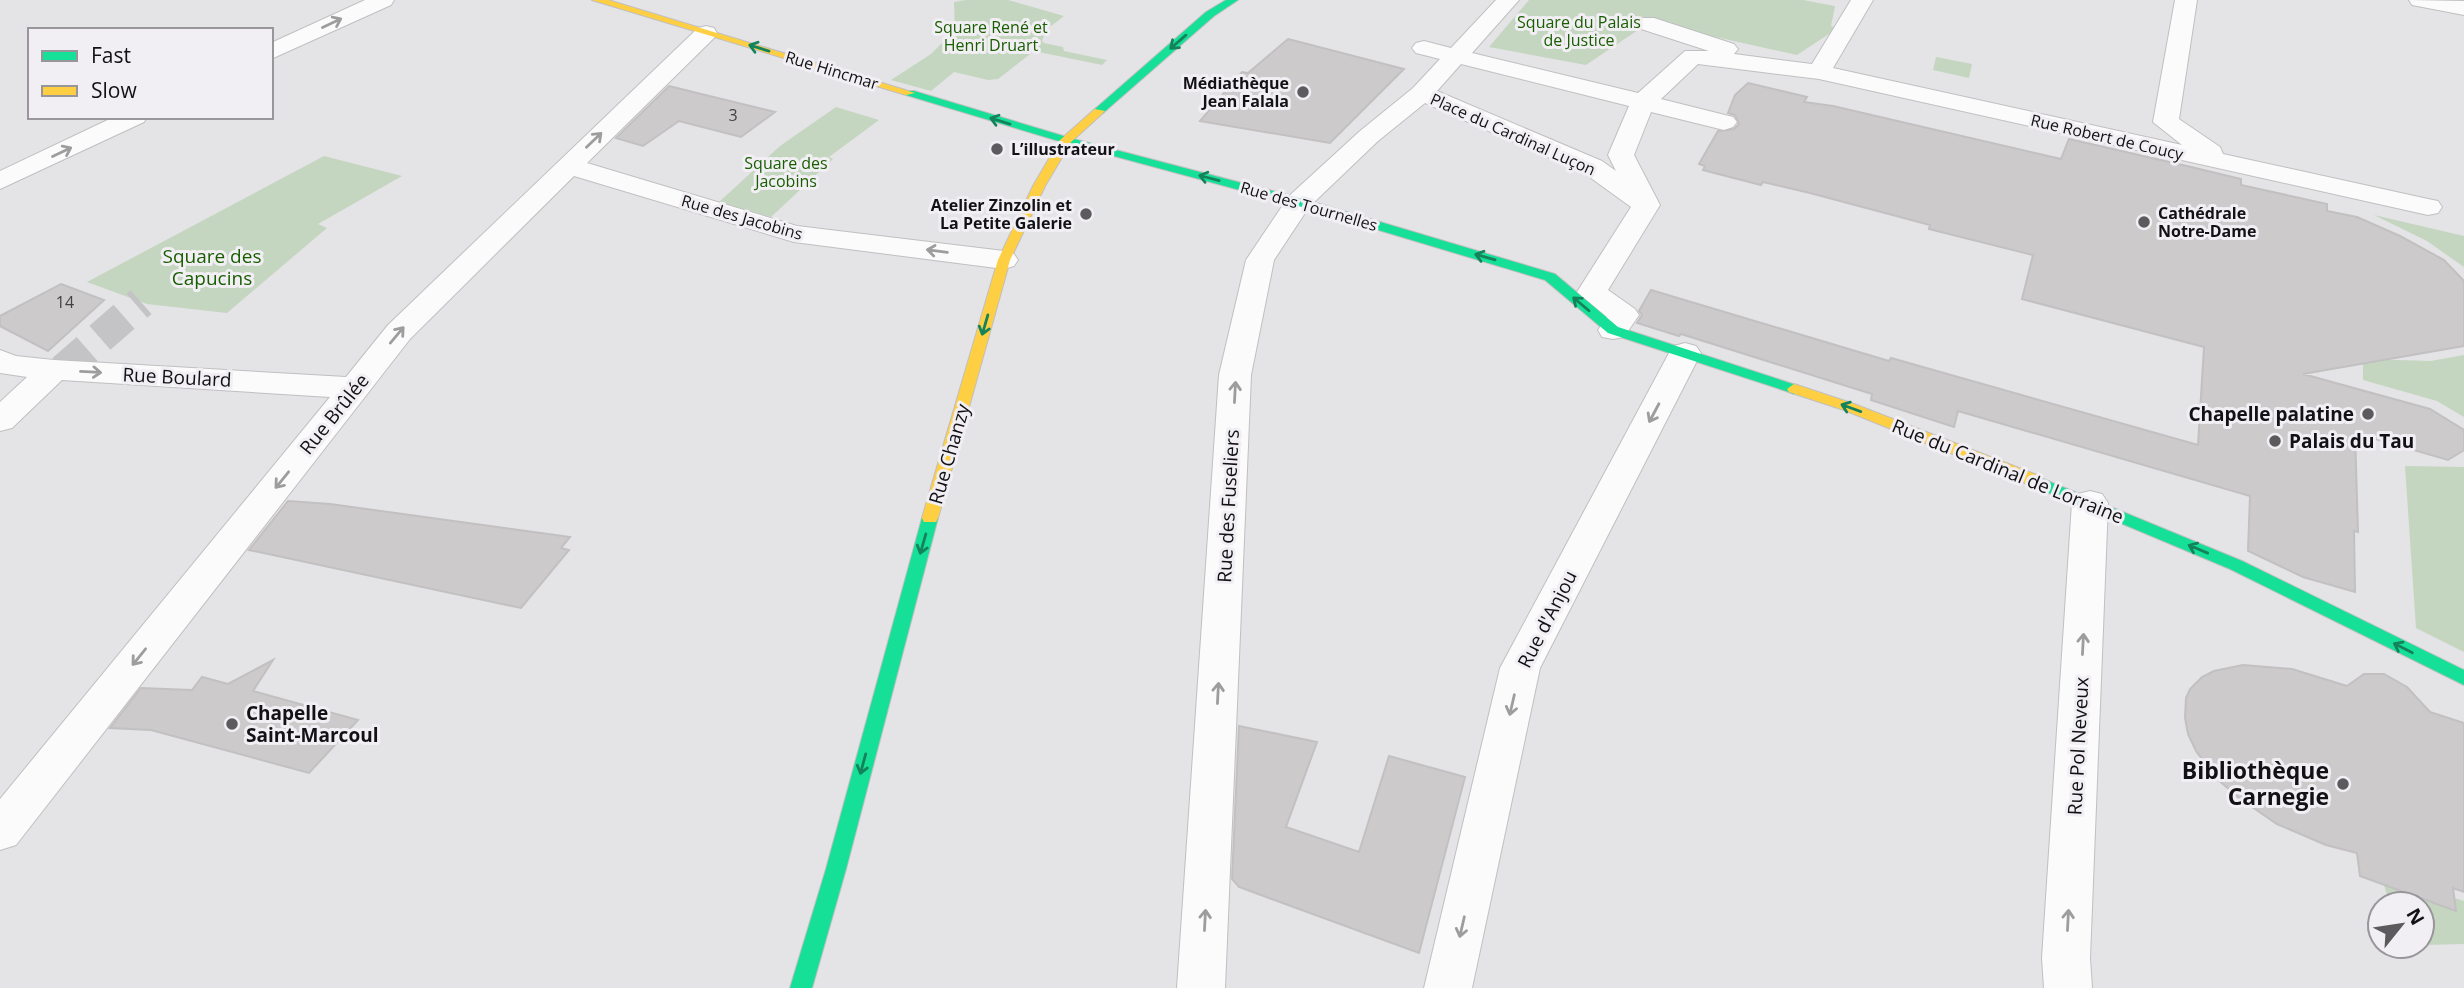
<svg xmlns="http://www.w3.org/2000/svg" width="2464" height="988" font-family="'Open Sans',sans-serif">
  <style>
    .green { fill: #c4d6c0 }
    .building { fill: #cccacb; stroke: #c2c0c1; stroke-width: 2 }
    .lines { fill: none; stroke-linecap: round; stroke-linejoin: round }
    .street-tunnel { stroke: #c4c4c6; stroke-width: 32; stroke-dasharray: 32 17; stroke-linecap: butt }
    .street-casing { stroke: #c0bfc1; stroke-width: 2 }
    .fast-casing { stroke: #c0bfc1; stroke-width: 2 }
    .slow-casing { stroke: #c0bfc1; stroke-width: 2 }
    .street { fill: #fbfbfb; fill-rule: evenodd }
    .fast { fill: #16e098; fill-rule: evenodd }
    .slow { fill: #ffcf43; fill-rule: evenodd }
    .oneway { stroke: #9e9d9e }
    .oneway2 { stroke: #14835c }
    .poi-dot { fill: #5c5a5c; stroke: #f2eff4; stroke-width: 2.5 }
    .labels { text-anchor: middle; stroke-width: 6; stroke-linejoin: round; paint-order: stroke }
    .far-park-label { font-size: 16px; fill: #185e00; stroke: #f2eff4 }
    .far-street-label { font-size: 16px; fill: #121113; stroke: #f2eff4 }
    .far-poi-label { font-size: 16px; font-weight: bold; fill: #121113; stroke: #f2eff4; text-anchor: end }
    .number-label { font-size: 16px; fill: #424143 }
    .park-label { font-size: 19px; fill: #185e00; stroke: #f2eff4 }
    .street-label { font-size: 19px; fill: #121113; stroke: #f2eff4 }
    .poi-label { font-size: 19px; font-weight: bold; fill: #121113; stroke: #f2eff4; text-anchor: start }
    .near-poi-label { font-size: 23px; font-weight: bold; fill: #121113; stroke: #f2eff4; text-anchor: end }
  </style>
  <rect width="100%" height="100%" fill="#e4e3e5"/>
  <path class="green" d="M 966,0 L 1008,0 L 1064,16 L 1046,30 L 1042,41 L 1044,43 L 1063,47 L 1064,51 L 1107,60 L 1102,65 L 1034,51 L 998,79 L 988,80 L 954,72 L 931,91 L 891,80 L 931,54 L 955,30 L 954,2 Z
    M 1529,0 L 1803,0 L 1835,6 L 1831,26 L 1838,28 L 1797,55 L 1707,35 L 1644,26 L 1586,65 L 1489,47 Z
    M 1936,57 L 1972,64 L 1969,78 L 1933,70 Z
    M 836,107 L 879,120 L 829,157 L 833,159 L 771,217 L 719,202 L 780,146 Z
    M 324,156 L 402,176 L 318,224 L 327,228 L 227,313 L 147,304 L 87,282 Z
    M 2374,215 L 2464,236 L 2464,267 L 2427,241 Z
    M 2464,355 L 2464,417 L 2437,401 L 2363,380 L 2363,359 L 2431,361 Z
    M 2405,466 L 2464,467 L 2464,652 L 2416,628 Z
    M 2384,885 L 2456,910 L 2454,898 L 2464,901 L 2464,944 L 2422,945 L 2422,904 L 2390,904 Z"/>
  <path class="building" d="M 1288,39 L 1404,69 L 1330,143 L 1200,121 L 1242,72 L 1248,73 Z
    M 1748,83 L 1807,97 L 1804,102 L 1833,106 L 2061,159 L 2069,139 L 2191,167 L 2241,179 L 2241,185 L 2327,204 L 2327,211 L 2357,217 L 2400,236 L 2444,260 L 2464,281 L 2464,346 L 2303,374 L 2430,409 L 2464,430 L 2464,450 L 2448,460 L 2355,433 L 2358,532 L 2354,531 L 2355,592 L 2303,577 L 2248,551 L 2250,496 L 1958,411 L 1954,427 L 1871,400 L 1872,394 L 1681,334 L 1679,336 L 1637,323 L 1642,315 L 1639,311 L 1651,290 L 1889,361 L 1891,358 L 2198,445 L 2204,347 L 2022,299 L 2033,255 L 1929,229 L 1930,225 L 1810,193 L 1763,182 L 1761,185 L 1703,170 L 1705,166 L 1699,164 L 1718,131 L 1734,129 L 1739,124 L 1735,115 L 1728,113 L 1735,95 Z
    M 669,86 L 697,93 L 775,112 L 741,137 L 679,121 L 643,146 L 616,138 Z
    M 61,284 L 104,300 L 48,351 L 0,326 L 0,316 Z
    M 288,501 L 330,504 L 570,537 L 561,548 L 569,550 L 521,608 L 249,550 Z
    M 273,660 L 253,691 L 358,720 L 309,773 L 151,730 L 110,728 L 141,688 L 192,690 L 202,677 L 228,684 Z
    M 2243,665 L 2292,669 L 2347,686 L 2364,674 L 2384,674 L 2407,687 L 2430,712 L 2464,723 L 2464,892 L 2453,888 L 2456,911 L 2360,876 L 2357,853 L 2326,845 L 2277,824 L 2239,798 L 2216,778 L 2196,751 L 2188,734 L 2185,718 L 2186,698 L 2190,689 L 2202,677 L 2214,671 Z
    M 1239,726 L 1317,742 L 1286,827 L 1359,852 L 1389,756 L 1465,777 L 1419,953 L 1239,887 L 1232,879 Z"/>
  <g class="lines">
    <path class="street-tunnel" d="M 63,370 L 141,302"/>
    <g class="street-casing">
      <path id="street" d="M 365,0 L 394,0 L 391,5 L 271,59 L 271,43 Z
        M 1496,0 L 1519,0 L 1472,53 L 1638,93 L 1685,51 L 1709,51 L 1638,28 L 1635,23 L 1638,18 L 1654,18 L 1734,44 L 1738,49 L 1734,54 L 1812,64 L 1851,0 L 1873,0 L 1833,68 L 2182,145 L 2153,122 L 2175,0 L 2197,0 L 2179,119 L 2220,147 L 2223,154 L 2428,199 L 2438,201 L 2442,207 L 2438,213 L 2428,215 L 1819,79 L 1698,64 L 1661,99 L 1733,117 L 1737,122 L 1733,127 L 1724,130 L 1651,112 L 1634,155 L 1660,205 L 1608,290 L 1635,309 L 1639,315 L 1624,337 L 1613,339 L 1602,337 L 1598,330 L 1607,317 L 1577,292 L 1631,207 L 1584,173 L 1425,103 L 1378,141 L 1309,207 L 1274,260 L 1251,375 L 1225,988 L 1177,988 L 1219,375 L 1246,260 L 1289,196 L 1360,131 L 1413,88 L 1440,59 L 1416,53 L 1412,48 L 1416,43 L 1424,41 L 1451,48 ZM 1461,64 L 1629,106 L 1608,155 L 1616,171 L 1602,161 L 1437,91 Z
        M 2409,0 L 2464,1 L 2464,15 L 2412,5 Z
        M 706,26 L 714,28 L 717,33 L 714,38 L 587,163 L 797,226 L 1004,251 L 1014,254 L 1018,260 L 1014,266 L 1004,269 L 794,242 L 574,176 L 410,339 L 16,845 L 0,850 L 0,799 L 330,397 L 62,380 L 12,428 L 0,431 L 0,402 L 27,377 L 0,373 L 0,350 L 16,356 L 54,360 L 346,377 L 388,325 L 698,28 Z
        M 114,117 L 147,117 L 144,122 L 0,189 L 0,171 Z
        M 1685,343 L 1696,346 L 1701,353 L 1540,668 L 1472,988 L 1424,988 L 1500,668 L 1669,353 L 1674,346 Z
        M 2090,491 L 2102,494 L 2108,503 L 2090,958 L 2092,988 L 2044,988 L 2042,958 L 2072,503 L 2078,494 Z"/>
    </g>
    <g class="fast-casing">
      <path id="fast" d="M 1226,0 L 1238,0 L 1214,16 L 1103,113 L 1095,113 L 1095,109 L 1206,12 Z
        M 906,91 L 914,91 L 1070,138 L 1303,199 L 1555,274 L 1618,327 L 1799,386 L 1801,389 L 1794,394 L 1789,392 L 1608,333 L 1545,280 L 1295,205 L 1062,142 L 906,95 Z
        M 2031,474 L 2242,561 L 2464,670 L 2464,685 L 2230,569 L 2025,483 L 2023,479 Z
        M 930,512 L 938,518 L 846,869 L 812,988 L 790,988 L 826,869 L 922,518 Z"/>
    </g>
    <g class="slow-casing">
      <path id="slow" d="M 592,0 L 608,0 L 915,93 L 906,95 Z
        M 1095,109 L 1105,111 L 1071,142 L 1045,186 L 1010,260 L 938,518 L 936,522 L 924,522 L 922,518 L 998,260 L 1033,186 L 1060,140 Z
        M 1794,384 L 1854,404 L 2037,475 L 2039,479 L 2031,484 L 2025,483 L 1844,410 L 1789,392 L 1787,389 Z"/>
    </g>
    <use href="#street" class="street"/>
    <use href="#fast" class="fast"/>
    <use href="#slow" class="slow"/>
  </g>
  <defs><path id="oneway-shaft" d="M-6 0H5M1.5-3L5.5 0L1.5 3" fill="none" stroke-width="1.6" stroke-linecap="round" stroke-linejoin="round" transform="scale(1.75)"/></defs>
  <g class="oneway">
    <use href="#oneway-shaft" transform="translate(332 23) rotate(-25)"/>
    <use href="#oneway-shaft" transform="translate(594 140) rotate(-44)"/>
    <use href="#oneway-shaft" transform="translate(62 152) rotate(-25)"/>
    <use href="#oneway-shaft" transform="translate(937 251) rotate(-173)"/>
    <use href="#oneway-shaft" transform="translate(397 335) rotate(-50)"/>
    <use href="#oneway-shaft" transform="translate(91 372) rotate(3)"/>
    <use href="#oneway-shaft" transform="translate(1235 392) rotate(-87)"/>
    <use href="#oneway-shaft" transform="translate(1654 413) rotate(118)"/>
    <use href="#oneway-shaft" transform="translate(282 480) rotate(129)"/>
    <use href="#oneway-shaft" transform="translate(2083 644) rotate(-87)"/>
    <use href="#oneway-shaft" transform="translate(139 657) rotate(129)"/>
    <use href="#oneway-shaft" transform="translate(1218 693) rotate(-87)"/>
    <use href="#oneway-shaft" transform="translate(1512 705) rotate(103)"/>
    <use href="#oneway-shaft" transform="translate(1205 920) rotate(-87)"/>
    <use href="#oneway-shaft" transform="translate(2068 920) rotate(-87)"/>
    <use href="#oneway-shaft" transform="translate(1462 927) rotate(103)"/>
  </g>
  <g class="oneway2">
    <use href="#oneway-shaft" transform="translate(1178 42) rotate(139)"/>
    <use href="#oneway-shaft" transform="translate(759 48) rotate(-163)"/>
    <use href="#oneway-shaft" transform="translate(1000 121) rotate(-163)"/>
    <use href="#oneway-shaft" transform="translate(1209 178) rotate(-165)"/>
    <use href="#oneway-shaft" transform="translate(1485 257) rotate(-164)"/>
    <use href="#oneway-shaft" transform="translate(1581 304) rotate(-140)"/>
    <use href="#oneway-shaft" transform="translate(985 325) rotate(106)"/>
    <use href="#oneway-shaft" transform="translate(1851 408) rotate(-160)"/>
    <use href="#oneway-shaft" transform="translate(923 544) rotate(106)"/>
    <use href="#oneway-shaft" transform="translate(2198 549) rotate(-157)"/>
    <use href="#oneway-shaft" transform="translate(2403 648) rotate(-153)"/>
    <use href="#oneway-shaft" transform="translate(863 764) rotate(105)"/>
  </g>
  <g class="poi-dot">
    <circle cx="1303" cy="92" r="7"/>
    <circle cx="997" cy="149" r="7"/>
    <circle cx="1086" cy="214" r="7"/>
    <circle cx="2144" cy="222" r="7"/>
    <circle cx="2368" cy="414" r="7"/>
    <circle cx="2275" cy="441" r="7"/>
    <circle cx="232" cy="724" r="7"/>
    <circle cx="2343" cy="784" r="7"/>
  </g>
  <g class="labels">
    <g class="far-park-label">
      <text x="1579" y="28">Square du Palais<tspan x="1579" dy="18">de Justice</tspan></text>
      <text x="991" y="33">Square René et<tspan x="991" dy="18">Henri Druart</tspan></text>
      <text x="786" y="169">Square des<tspan x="786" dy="18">Jacobins</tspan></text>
    </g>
    <g class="far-street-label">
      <text transform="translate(832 70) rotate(17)" y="6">Rue Hincmar</text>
      <text transform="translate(1513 134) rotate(24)" y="6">Place du Cardinal Luçon</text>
      <text transform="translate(2107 137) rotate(13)" y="6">Rue Robert de Coucy</text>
      <text transform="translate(1309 206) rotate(16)" y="6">Rue des Tournelles</text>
      <text transform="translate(742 217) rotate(16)" y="6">Rue des Jacobins</text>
    </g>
    <g class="far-poi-label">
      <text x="1289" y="89">Médiathèque<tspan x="1289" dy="18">Jean Falala</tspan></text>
      <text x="1011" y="155" text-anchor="start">L’illustrateur</text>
      <text x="1072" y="211">Atelier Zinzolin et<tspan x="1072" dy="18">La Petite Galerie</tspan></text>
      <text x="2158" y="219" text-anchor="start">Cathédrale<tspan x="2158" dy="18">Notre-Dame</tspan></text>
    </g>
    <g class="number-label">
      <text x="733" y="121">3</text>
      <text x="65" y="308">14</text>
    </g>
    <g class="park-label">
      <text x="212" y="263">Square des<tspan x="212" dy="22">Capucins</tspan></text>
    </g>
    <g class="street-label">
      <text transform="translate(177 377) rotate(3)" y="7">Rue Boulard</text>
      <text transform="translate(334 414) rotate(-51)" y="7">Rue Brûlée</text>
      <text transform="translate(949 454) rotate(-74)" y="7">Rue Chanzy</text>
      <text transform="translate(2008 471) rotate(22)" y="7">Rue du Cardinal de Lorraine</text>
      <text transform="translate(1228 506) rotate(-87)" y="7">Rue des Fuseliers</text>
      <text transform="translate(1547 619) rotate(-63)" y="7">Rue d'Anjou</text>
      <text transform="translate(2078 746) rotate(-87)" y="7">Rue Pol Neveux</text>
    </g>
    <g class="poi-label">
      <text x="2354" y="421" text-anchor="end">Chapelle palatine</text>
      <text x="2289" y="448">Palais du Tau</text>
      <text x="246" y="720">Chapelle<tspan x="246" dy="22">Saint-Marcoul</tspan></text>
    </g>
    <g class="near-poi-label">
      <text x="2329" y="779">Bibliothèque<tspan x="2329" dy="26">Carnegie</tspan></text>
    </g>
  </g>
  <rect x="28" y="28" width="245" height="91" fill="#f2eff4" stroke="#98969a" stroke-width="2"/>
  <rect x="42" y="51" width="35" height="10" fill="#16e098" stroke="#98969a" stroke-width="2"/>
  <text x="91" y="63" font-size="21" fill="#121113">Fast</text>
  <rect x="42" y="86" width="35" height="10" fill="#ffcf43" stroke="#98969a" stroke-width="2"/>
  <text x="91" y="98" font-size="21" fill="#121113">Slow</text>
  <g transform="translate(2401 925) rotate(60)"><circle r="33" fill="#f2eff4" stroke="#98969a" stroke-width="2"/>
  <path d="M0-5L12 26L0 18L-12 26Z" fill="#5c5a5c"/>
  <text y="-10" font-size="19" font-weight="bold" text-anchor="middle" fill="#121113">N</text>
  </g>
</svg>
